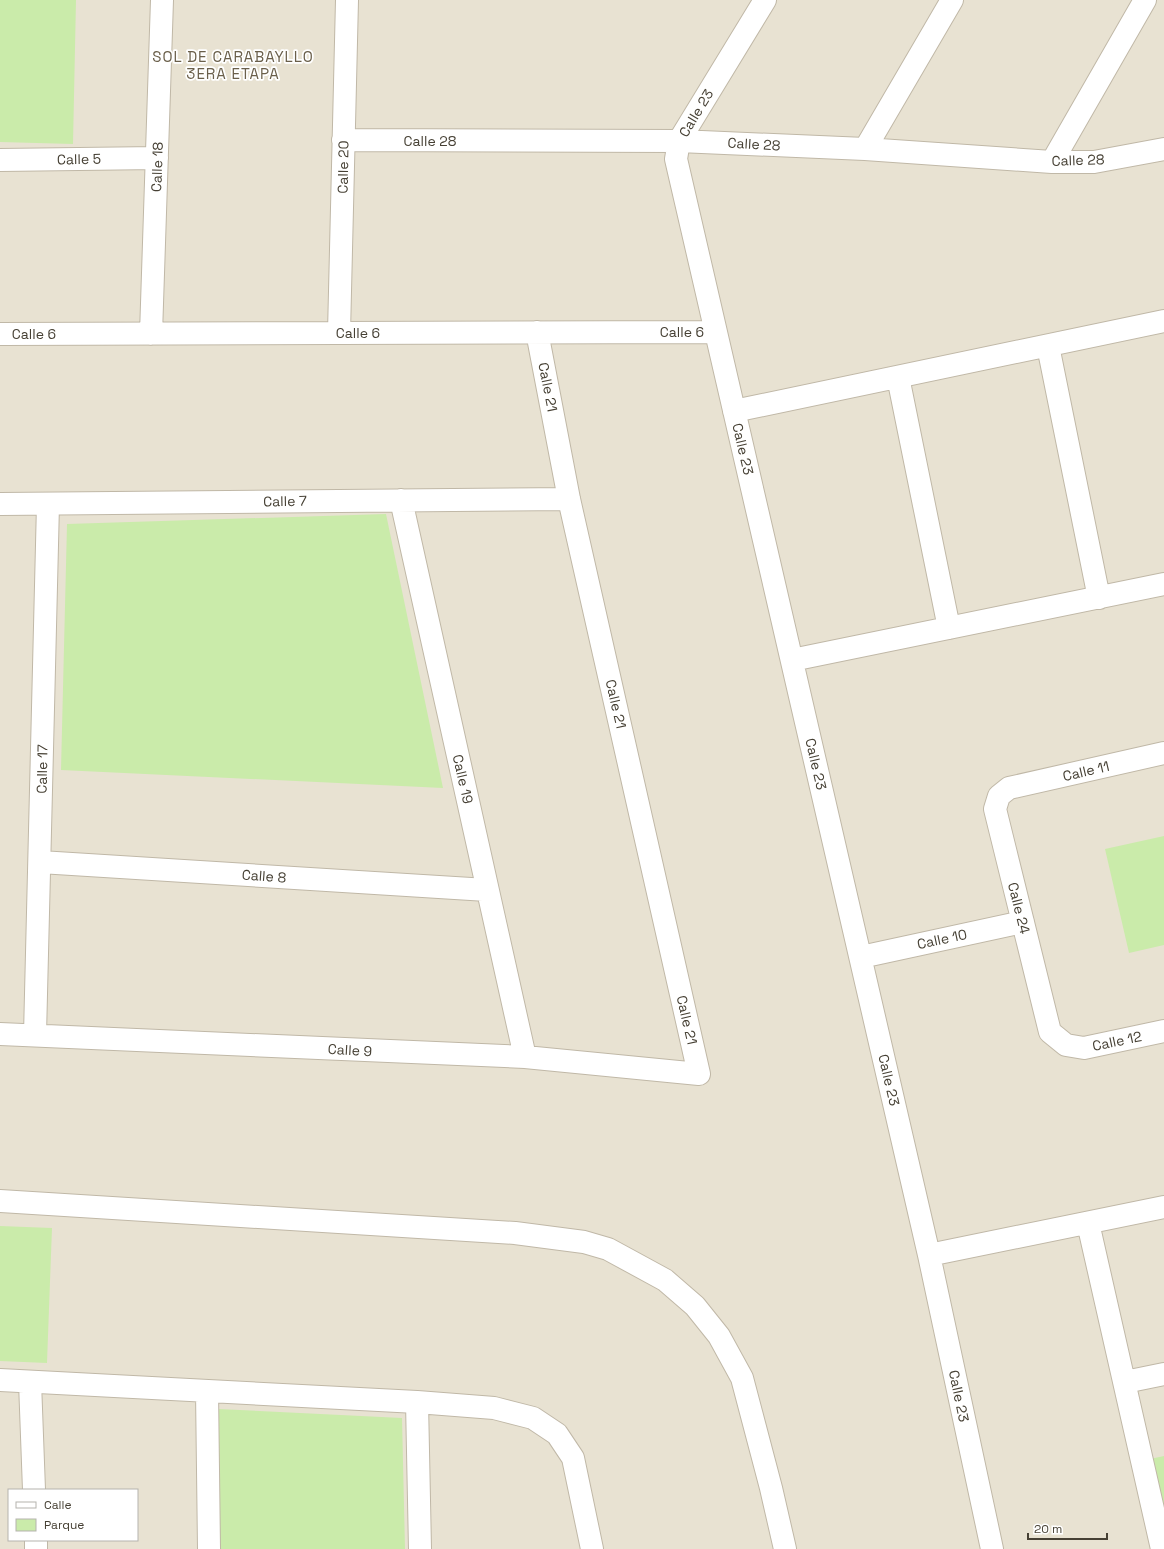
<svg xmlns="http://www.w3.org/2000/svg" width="1164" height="1549" font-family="'Space Grotesk',sans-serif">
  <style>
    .residential { fill: #e8e2d2; fill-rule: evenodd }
    .green { fill: #caebaa }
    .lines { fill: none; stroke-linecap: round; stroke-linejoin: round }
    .minor-casing { stroke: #c0b8a7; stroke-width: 24 }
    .minor { stroke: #fff; stroke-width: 22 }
    .labels { text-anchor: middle; stroke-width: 3.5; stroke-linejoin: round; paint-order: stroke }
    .street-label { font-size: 14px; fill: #464034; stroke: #fff }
    .neighbourhood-label { font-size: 15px; letter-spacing: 1px; fill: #6a5f4a; stroke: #fff }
  </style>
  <rect width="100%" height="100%" fill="#f4f0e5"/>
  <path class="residential" d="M 0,0 L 1164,0 L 1164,1549 L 0,1549 ZM 9,1490 L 137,1490 L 137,1540 L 9,1540 Z"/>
  <path class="green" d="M 0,0 L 76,0 L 73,144 L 0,142 Z
    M 386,514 L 443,788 L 61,770 L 67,524 Z
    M 1164,836 L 1164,945 L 1129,953 L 1105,849 Z
    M 0,1226 L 52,1228 L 47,1363 L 0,1361 Z
    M 218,1409 L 402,1418 L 405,1549 L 220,1549 Z
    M 1164,1456 L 1164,1516 L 1150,1459 Z"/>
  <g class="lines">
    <g class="minor-casing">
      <path id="minor" d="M 765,0 L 679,141 L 676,159 L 929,1255 L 992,1549
        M 343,140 L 679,141 L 865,149 L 1052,162 L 1094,162 L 1164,149
        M 865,149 L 952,0
        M 0,160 L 157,158
        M 1052,162 L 1145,0
        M 339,333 L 347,0
        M 0,334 L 715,332
        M 151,334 L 162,0
        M 1048,346 L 1099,598
        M 898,377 L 949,628
        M 734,411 L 1164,321
        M 401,500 L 525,1057
        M 0,504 L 569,499
        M 792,660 L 1164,584
        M 1164,753 L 1009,788 L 999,796 L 995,809 L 1050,1032 L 1066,1045 L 1084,1048 L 1164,1031
        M 40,862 L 487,890
        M 861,957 L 1023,922
        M 0,1034 L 525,1057 L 699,1074 L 569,499 L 537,332
        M 35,1035 L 48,504
        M 0,1201 L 515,1233 L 584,1242 L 608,1249 L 665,1280 L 695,1306 L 719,1336 L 742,1378 L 771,1488 L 785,1549
        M 1088,1223 L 1162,1549
        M 929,1255 L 1164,1207
        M 0,1380 L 417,1402 L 494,1408 L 533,1418 L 557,1434 L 573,1458 L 592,1549
        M 30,1382 L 34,1490
        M 1125,1382 L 1164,1374
        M 207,1391 L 209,1549
        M 417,1402 L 420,1549
        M 36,1540 L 36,1549"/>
    </g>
    <use href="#minor" class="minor"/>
  </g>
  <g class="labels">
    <g class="street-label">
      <text transform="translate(696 113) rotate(-59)" y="5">Calle 23</text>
      <text x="430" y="146">Calle 28</text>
      <text transform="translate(754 144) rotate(3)" y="5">Calle 28</text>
      <text transform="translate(79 159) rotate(-1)" y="5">Calle 5</text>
      <text transform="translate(1078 160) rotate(-2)" y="5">Calle 28</text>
      <text transform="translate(157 167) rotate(-88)" y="5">Calle 18</text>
      <text transform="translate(343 167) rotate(-89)" y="5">Calle 20</text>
      <text x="682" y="337">Calle 6</text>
      <text x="358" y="338">Calle 6</text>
      <text x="34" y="339">Calle 6</text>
      <text transform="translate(548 387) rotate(79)" y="5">Calle 21</text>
      <text transform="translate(743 449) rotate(77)" y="5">Calle 23</text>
      <text transform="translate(285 501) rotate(-1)" y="5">Calle 7</text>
      <text transform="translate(616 704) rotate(77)" y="5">Calle 21</text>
      <text transform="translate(816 764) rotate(77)" y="5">Calle 23</text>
      <text transform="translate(42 769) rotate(-89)" y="5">Calle 17</text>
      <text transform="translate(1086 771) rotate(-13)" y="5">Calle 11</text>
      <text transform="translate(463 779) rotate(77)" y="5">Calle 19</text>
      <text transform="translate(264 876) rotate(4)" y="5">Calle 8</text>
      <text transform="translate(1019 908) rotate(76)" y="5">Calle 24</text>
      <text transform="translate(942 939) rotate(-12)" y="5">Calle 10</text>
      <text transform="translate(687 1020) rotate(77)" y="5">Calle 21</text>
      <text transform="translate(1117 1041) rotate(-12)" y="5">Calle 12</text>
      <text transform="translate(350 1050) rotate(3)" y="5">Calle 9</text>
      <text transform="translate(889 1080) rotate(77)" y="5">Calle 23</text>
      <text transform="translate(959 1396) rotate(78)" y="5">Calle 23</text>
    </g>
    <g class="neighbourhood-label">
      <text x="233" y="62">SOL DE CARABAYLLO<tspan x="233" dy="17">3ERA ETAPA</tspan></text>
    </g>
  </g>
  <rect x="8" y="1489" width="130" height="52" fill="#ffffff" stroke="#b5b3ae"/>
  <rect x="16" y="1502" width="20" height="6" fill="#ffffff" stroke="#b5b3ae"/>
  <text x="44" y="1509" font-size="12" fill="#464034">Calle</text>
  <rect x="16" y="1519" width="20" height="12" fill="#caebaa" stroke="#b5b3ae"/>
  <text x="44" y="1529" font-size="12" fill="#464034">Parque</text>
  <path d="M1028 1533v6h79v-6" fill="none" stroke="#464034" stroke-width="2"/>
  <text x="1034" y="1533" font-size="12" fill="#464034" stroke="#ffffff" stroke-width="3" paint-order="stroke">20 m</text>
</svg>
